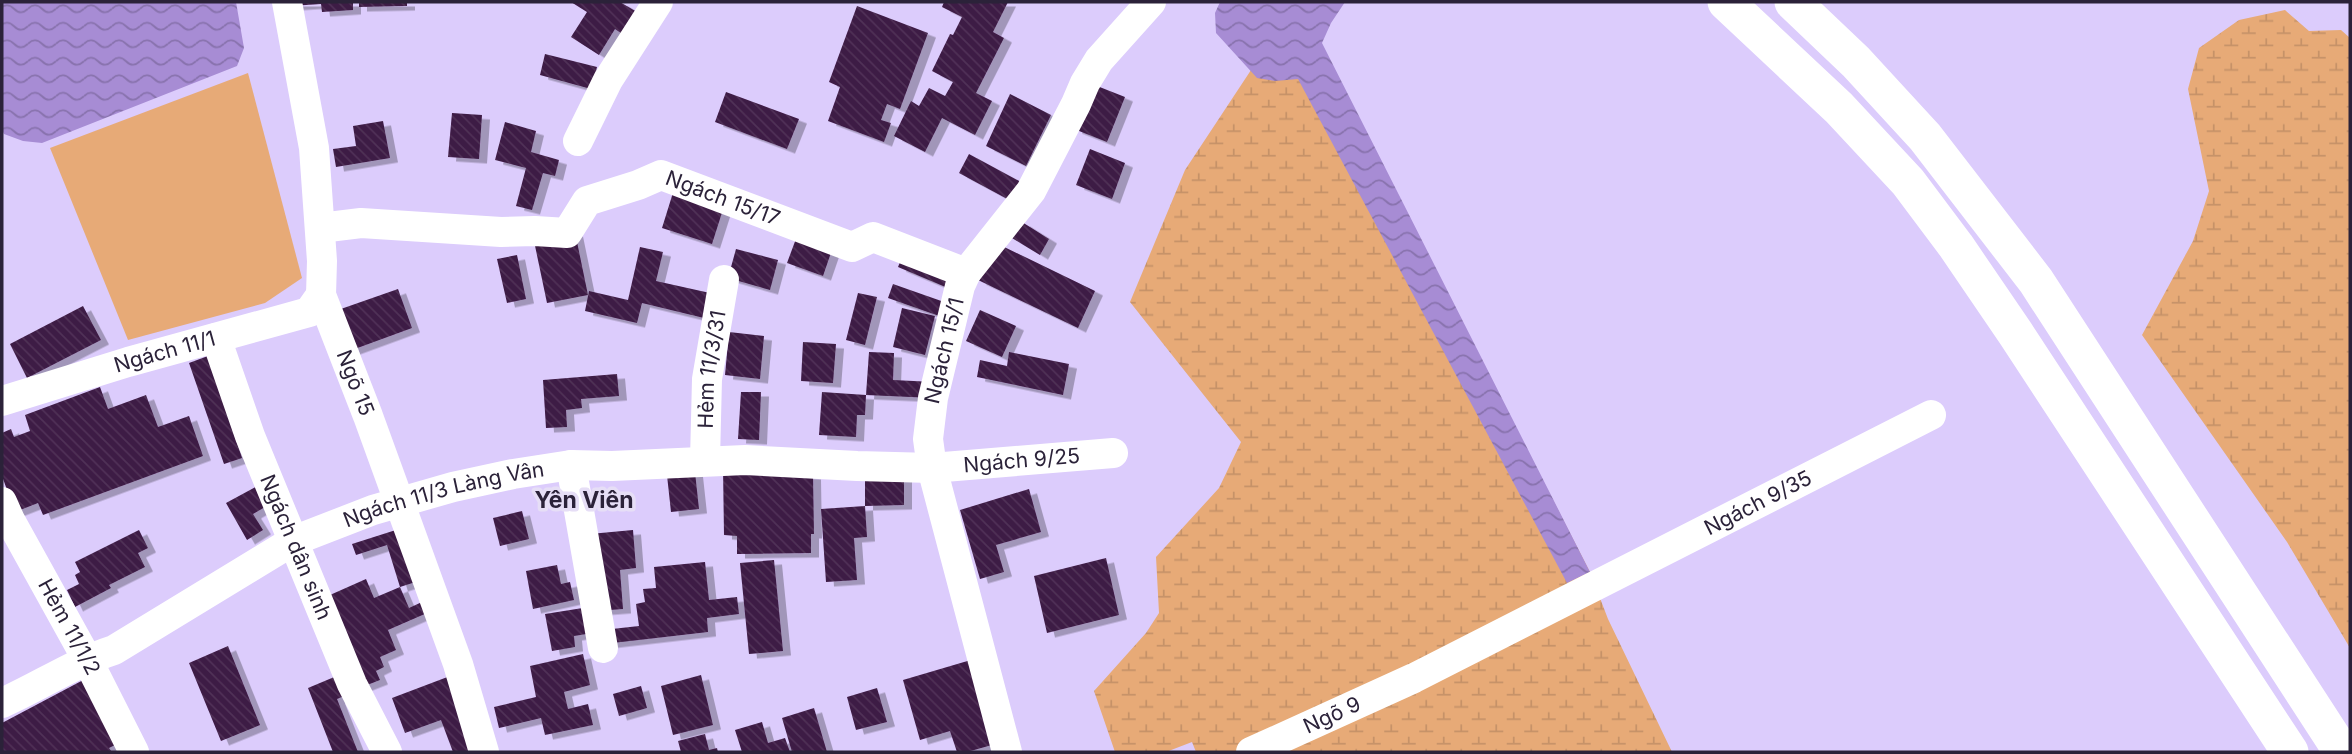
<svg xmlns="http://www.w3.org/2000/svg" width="2352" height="754" font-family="Inter,sans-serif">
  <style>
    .wetland { fill: url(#wetland-marsh) }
    .pitch { fill: #e7aa77 }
    .water { fill: url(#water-waves) }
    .building { fill: url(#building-back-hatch); filter: url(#shadow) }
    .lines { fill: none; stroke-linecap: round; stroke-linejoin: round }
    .minor { stroke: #fff; stroke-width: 30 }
    .tertiary { stroke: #fff; stroke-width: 37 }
    .labels { text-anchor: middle; stroke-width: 7; stroke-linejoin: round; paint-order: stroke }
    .street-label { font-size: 21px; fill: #2b2239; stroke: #e6def6 }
    .neighbourhood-label { font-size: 23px; font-weight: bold; fill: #2b2239; stroke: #e6def6 }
  </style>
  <defs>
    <pattern id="wetland-marsh" width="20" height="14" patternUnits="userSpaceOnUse" patternTransform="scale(1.75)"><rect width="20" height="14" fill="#e7aa77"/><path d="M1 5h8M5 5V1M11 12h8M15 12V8" fill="none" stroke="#c69268"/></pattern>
    <pattern id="water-waves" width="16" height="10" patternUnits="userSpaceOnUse" patternTransform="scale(1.75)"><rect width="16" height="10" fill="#a78cd4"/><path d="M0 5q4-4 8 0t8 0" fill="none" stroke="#8872ad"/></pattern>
    <pattern id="building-back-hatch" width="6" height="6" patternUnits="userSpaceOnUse" patternTransform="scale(1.75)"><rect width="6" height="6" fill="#3d1a44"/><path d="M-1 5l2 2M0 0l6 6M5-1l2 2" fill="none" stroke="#503257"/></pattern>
    <filter id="shadow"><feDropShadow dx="8" dy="4.5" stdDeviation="0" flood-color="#0004"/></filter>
  </defs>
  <rect width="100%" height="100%" fill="#dcccfc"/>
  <path class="wetland" d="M 1296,2 L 1590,572 L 1608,619 L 1672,752 L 1196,752 L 1192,742 L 1166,752 L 1115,752 L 1094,691 L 1146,633 L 1159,613 L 1156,557 L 1219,488 L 1241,442 L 1130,302 L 1185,170 Z
    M 2285,10 L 2309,31 L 2341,30 L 2350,38 L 2350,648 L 2287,542 L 2142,335 L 2193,241 L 2209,191 L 2188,89 L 2199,48 L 2239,20 Z"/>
  <path class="pitch" d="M 248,73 L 302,278 L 265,303 L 128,340 L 50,148 Z"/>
  <path class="water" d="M 2,2 L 236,2 L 244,48 L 237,66 L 42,143 L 23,141 L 4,134 L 2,130 Z
    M 1220,2 L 1345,2 L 1331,23 L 1322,43 L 1590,572 L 1567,583 L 1298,79 L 1275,81 L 1257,78 L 1216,33 L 1215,13 Z"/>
  <path class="building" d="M 290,2 L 353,2 L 353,10 L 322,12 L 321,4 L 291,6 Z
    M 359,2 L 407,2 L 407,6 L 359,7 Z
    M 571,2 L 620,2 L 642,15 L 628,38 L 615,29 L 599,55 L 571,37 L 587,12 Z
    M 944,2 L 1008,2 L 993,32 L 1004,38 L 976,93 L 992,101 L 975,135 L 942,118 L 925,152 L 894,136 L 911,101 L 919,106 L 929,88 L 945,96 L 953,82 L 932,71 L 950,34 L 953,35 L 962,17 L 942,7 Z
    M 857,6 L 928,33 L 900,109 L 887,104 L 881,120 L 891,123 L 884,142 L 828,121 L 840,87 L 829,82 Z
    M 545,54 L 597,67 L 591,89 L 540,75 Z
    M 1092,84 L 1125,97 L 1107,142 L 1074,129 Z
    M 726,92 L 799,119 L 787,149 L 715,122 Z
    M 1010,94 L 1051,115 L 1026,166 L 986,146 Z
    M 452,113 L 482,115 L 479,159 L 448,157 Z
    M 383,121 L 390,158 L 336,167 L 333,149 L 356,146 L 353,126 Z
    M 505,122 L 536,131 L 531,152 L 559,160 L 555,176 L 543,173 L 532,210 L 516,206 L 526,168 L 495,160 Z
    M 1090,149 L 1125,163 L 1112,199 L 1076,185 Z
    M 969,154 L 1021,182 L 1011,201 L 959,173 Z
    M 676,183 L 726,200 L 712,244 L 662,228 Z
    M 1022,222 L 1049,239 L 1040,255 L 1012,238 Z
    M 800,228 L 835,241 L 823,276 L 787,263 Z
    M 575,232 L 588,295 L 547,303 L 534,241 Z
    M 996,243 L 1095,291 L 1078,328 L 978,280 Z
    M 640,247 L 663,252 L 656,281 L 710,293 L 704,318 L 642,303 L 637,323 L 585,311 L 589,291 L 628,300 Z
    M 736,249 L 778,260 L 770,290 L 728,278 Z
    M 905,250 L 963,275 L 955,291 L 898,267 Z
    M 517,255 L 526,299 L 507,303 L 497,259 Z
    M 893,284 L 947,303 L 942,317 L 888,298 Z
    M 398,289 L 412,328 L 352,350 L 338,310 Z
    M 858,293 L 877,297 L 865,345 L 846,340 Z
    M 83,306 L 101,340 L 27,378 L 10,344 Z
    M 902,308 L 935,316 L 925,355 L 893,347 Z
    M 980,310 L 1016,326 L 1002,357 L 966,341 Z
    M 729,332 L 764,336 L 760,379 L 725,375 Z
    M 803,342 L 836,344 L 833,383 L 801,381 Z
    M 869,352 L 894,353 L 893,380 L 934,382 L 933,398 L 866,395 Z
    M 1009,352 L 1069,364 L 1063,395 L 977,377 L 980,360 L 1007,366 Z
    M 208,356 L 242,458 L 224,464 L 189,363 Z
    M 617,374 L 619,396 L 581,399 L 582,408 L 566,410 L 567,427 L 546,428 L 543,380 Z
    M 100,387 L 108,409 L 146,395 L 158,427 L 189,416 L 203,456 L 43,515 L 38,503 L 15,512 L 2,476 L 2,433 L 11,429 L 14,437 L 30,431 L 25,415 Z
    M 741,392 L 761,392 L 759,440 L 738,439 Z
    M 822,392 L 866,395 L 865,415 L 857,415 L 856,437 L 819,435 Z
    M 694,463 L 699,509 L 671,512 L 666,466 Z
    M 723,467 L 813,475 L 814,534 L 811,534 L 811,553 L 737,554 L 737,536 L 724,535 Z
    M 904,468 L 904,505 L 865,506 L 865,469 Z
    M 261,484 L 272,503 L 253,514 L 263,530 L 247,540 L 226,503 Z
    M 1029,489 L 1041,532 L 996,545 L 1004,572 L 980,579 L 960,510 Z
    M 865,506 L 867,537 L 854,538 L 857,580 L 826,582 L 821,509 Z
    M 522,511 L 529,539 L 500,546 L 493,518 Z
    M 399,529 L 428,578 L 400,587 L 387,545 L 356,555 L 352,544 Z
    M 139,530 L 148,548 L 138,553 L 145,567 L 109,585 L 111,588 L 75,607 L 67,590 L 79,584 L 75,575 L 80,572 L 75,562 Z
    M 633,530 L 636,568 L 620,570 L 623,609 L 596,611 L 590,534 Z
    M 1106,558 L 1119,615 L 1047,633 L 1034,576 Z
    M 774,560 L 783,651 L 749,654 L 740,563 Z
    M 705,562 L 709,600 L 737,597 L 739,614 L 707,618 L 708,632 L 604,644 L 603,630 L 639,626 L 636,604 L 645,602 L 643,589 L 656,588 L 654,567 Z
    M 557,565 L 561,584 L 570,582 L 574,600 L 533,609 L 526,571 Z
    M 366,579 L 374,598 L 400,587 L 409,608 L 422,602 L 427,613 L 388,630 L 396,650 L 380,657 L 384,667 L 376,671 L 380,680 L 362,687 L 330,595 Z
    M 589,607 L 593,633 L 574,636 L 575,647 L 552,651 L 545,614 Z
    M 228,646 L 260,725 L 221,741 L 189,663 Z
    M 583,654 L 590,685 L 564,692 L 568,709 L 588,704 L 593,725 L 545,735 L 541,718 L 499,728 L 494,707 L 536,697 L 530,666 Z
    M 981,657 L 1006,741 L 967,752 L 957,752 L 950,731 L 920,740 L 903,680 Z
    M 458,673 L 476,752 L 453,752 L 441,720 L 405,733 L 392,698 Z
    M 339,675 L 347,695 L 337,699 L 358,752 L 333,752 L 308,688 Z
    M 701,675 L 713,725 L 673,735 L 661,686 Z
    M 87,678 L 121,742 L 109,748 L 112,752 L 2,752 L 2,723 Z
    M 641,686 L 647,708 L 619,716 L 613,694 Z
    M 877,688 L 887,722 L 856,730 L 847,697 Z
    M 814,708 L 827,752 L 792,752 L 782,718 Z
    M 762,722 L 768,743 L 785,738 L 790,752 L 742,752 L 735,730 Z
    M 705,734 L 709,750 L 717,748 L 718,752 L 681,752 L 678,741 Z"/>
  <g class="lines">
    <g class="minor">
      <path id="s1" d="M 287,2 L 314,148 L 322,261 L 321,295 L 368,416 L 458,664 L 484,752"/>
      <path d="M 578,141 L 608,80 L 658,2"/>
      <path id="s2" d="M 320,228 L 361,223 L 501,232 L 535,231 L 567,233 L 587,201 L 638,185 L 661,175 L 852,247 L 873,237 L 966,273"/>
      <path id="s3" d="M 216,338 L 250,436 L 352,684 L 387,752"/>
      <path id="s4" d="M 2,401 L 128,362 L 309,312 L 321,295"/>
      <path id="s5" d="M 705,460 L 707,379 L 724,280"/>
      <path d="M 571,465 L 603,648"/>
      <path id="s6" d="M 2,502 L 10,520 L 87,659 L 134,752"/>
      <path id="s7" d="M 2,703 C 40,686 74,663 114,650 L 293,541 L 373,510 L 453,487 L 513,474 L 571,465 L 612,466 L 745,460 L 857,466 L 932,468 L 1113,453"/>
      <path id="s8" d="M 1007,752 L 932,468 L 928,439 L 933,398 L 960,286 L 966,273 L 1031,191 L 1076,104 L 1085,83 L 1099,60 L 1151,2"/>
      <path id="s9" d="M 1251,752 L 1414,678 L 1931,415"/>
    </g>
    <path class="tertiary" d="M 1726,2 L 1839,108 L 1908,182 L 1956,246 L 2016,334 L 2290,752
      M 1793,2 L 1856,62 L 1925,137 L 2036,281 L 2342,752"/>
  </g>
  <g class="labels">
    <g class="street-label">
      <text dy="7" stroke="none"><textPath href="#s2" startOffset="430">Ngách 15/17</textPath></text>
      <text dy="7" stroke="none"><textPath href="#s8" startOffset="413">Ngách 15/1</textPath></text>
      <text dy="7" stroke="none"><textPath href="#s4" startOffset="170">Ngách 11/1</textPath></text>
      <text dy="7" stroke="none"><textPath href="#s5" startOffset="91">Hẻm 11/3/31</textPath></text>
      <text dy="7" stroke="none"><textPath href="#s1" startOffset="390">Ngõ 15</textPath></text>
      <text dy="7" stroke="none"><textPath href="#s7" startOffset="1074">Ngách 9/25</textPath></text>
      <text dy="7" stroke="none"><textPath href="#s7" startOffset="492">Ngách 11/3 Làng Vân</textPath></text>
      <text dy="7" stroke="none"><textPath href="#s9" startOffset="565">Ngách 9/35</textPath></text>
      <text dy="7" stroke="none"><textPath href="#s3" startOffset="224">Ngách dân sinh</textPath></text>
      <text dy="7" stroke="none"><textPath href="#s6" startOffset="142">Hẻm 11/1/2</textPath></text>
      <text dy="7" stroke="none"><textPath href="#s9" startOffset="89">Ngõ 9</textPath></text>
    </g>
    <g class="neighbourhood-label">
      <text x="584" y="508">Yên Viên</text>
    </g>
  </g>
  <rect width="2352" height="754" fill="none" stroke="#2b2239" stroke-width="7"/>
</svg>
